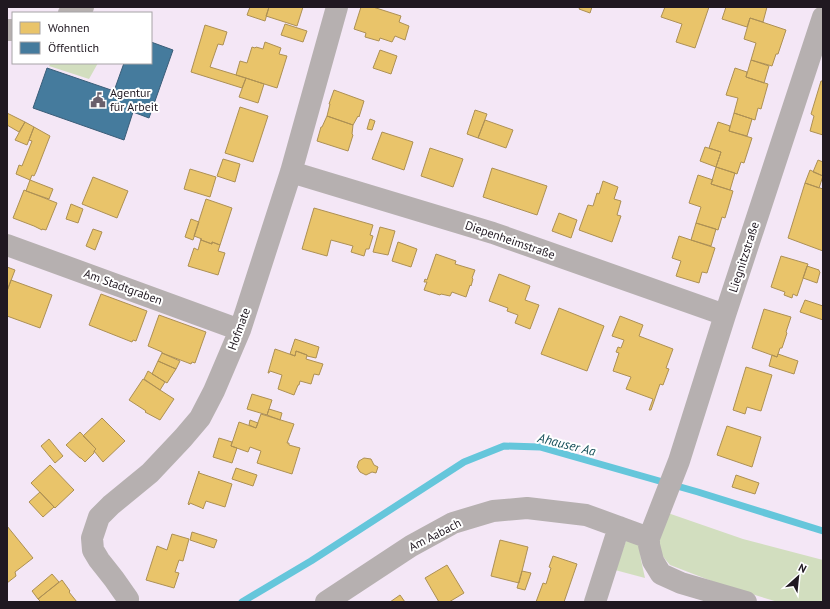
<svg xmlns="http://www.w3.org/2000/svg" width="830" height="609" font-family="'PT Sans',sans-serif">
  <style>
    .green { fill: #d2debf }
    .homes { fill: #e9c46a; stroke: #ad9054 }
    .public { fill: #457b9d; stroke: #3a5d78 }
    .lines { fill: none; stroke-linecap: round; stroke-linejoin: round }
    .stream { stroke: #65c6db; stroke-width: 7 }
    .minor { stroke: #b6b0b0; stroke-width: 22 }
    .labels { text-anchor: middle; stroke-width: 4; stroke-linejoin: round; paint-order: stroke }
    .poi-label { font-size: 12px; fill: #201821; stroke: #fff; text-anchor: start }
    .street-label { font-size: 12px; fill: #201821; stroke: #fff }
    .water-label { font-size: 13px; font-style: italic; fill: #134d57; stroke: #fff }
  </style>
  <rect width="100%" height="100%" fill="#f4e7f6"/>
  <path class="green" d="M 51,63 L 98,63 L 89,79 L 49,66 Z
    M 665,512 L 743,539 L 823,560 L 823,602 L 778,602 L 722,585 L 670,565 L 660,553 L 658,538 Z
    M 626,541 L 639,542 L 641,560 L 645,578 L 615,570 Z"/>
  <path class="homes" d="M 250,7 L 269,7 L 265,21 L 247,15 Z
    M 269,7 L 303,7 L 297,26 L 266,16 Z
    M 361,7 L 373,7 L 401,16 L 399,22 L 409,26 L 405,40 L 395,36 L 392,42 L 380,38 L 379,41 L 365,37 L 366,33 L 354,29 Z
    M 580,7 L 592,7 L 590,13 L 579,9 Z
    M 665,7 L 709,7 L 695,48 L 676,42 L 682,24 L 661,17 Z
    M 726,7 L 767,7 L 763,22 L 750,18 L 747,27 L 722,19 Z
    M 750,18 L 786,30 L 778,54 L 776,54 L 772,66 L 751,60 L 756,43 L 744,39 Z
    M 285,24 L 307,31 L 303,42 L 281,35 Z
    M 205,25 L 227,32 L 223,45 L 218,44 L 210,67 L 246,78 L 242,88 L 191,72 Z
    M 265,42 L 281,48 L 279,54 L 287,56 L 277,88 L 236,75 L 240,61 L 247,63 L 252,47 L 255,48 L 256,47 L 263,49 Z
    M 380,50 L 397,56 L 391,74 L 373,68 Z
    M 751,60 L 769,66 L 764,83 L 746,77 Z
    M 735,68 L 747,72 L 746,77 L 768,84 L 761,109 L 758,108 L 755,120 L 734,113 L 738,98 L 726,95 Z
    M 246,78 L 264,84 L 258,103 L 239,97 Z
    M 821,81 L 823,81 L 823,135 L 810,131 L 814,116 L 811,114 Z
    M 334,90 L 364,101 L 359,117 L 358,116 L 353,125 L 327,116 L 330,104 L 329,104 Z
    M 240,107 L 268,116 L 253,162 L 225,153 Z
    M 475,110 L 487,114 L 478,138 L 467,134 Z
    M 7,113 L 25,122 L 19,132 L 7,125 Z
    M 734,113 L 752,119 L 747,136 L 729,131 Z
    M 327,116 L 353,125 L 352,134 L 353,135 L 348,151 L 317,141 L 321,127 L 322,127 Z
    M 370,119 L 375,121 L 372,130 L 367,129 Z
    M 485,120 L 513,130 L 506,148 L 478,138 Z
    M 25,122 L 34,127 L 27,145 L 15,140 Z
    M 718,122 L 730,126 L 729,131 L 752,138 L 744,163 L 741,162 L 737,174 L 716,167 L 721,152 L 709,148 Z
    M 34,127 L 50,136 L 36,172 L 34,176 L 32,175 L 30,180 L 16,174 L 19,165 L 22,166 L 32,141 L 29,140 Z
    M 382,132 L 413,142 L 404,170 L 372,159 Z
    M 705,147 L 721,152 L 716,167 L 700,161 Z
    M 430,148 L 463,159 L 453,187 L 421,176 Z
    M 223,159 L 240,164 L 235,182 L 217,176 Z
    M 818,160 L 823,162 L 823,176 L 813,172 Z
    M 716,167 L 735,173 L 730,190 L 711,184 Z
    M 492,168 L 547,186 L 537,215 L 483,197 Z
    M 190,169 L 216,177 L 210,197 L 184,189 Z
    M 810,170 L 823,176 L 819,188 L 805,183 Z
    M 698,175 L 713,180 L 711,184 L 733,191 L 725,218 L 722,217 L 718,230 L 696,223 L 701,207 L 689,203 Z
    M 93,177 L 128,191 L 117,218 L 82,204 Z
    M 30,180 L 53,189 L 49,199 L 26,191 Z
    M 603,181 L 618,187 L 614,199 L 621,201 L 617,215 L 621,216 L 612,242 L 579,230 L 588,205 L 593,206 L 597,193 L 599,194 Z
    M 805,183 L 823,189 L 823,251 L 788,238 Z
    M 24,190 L 57,203 L 46,230 L 42,229 L 42,230 L 34,226 L 13,218 Z
    M 206,199 L 232,208 L 220,245 L 212,242 L 212,244 L 201,240 L 202,239 L 194,236 Z
    M 71,204 L 83,209 L 78,223 L 66,219 Z
    M 314,208 L 373,225 L 370,235 L 373,236 L 369,249 L 366,249 L 364,256 L 351,252 L 353,246 L 331,240 L 327,256 L 302,249 Z
    M 559,213 L 577,220 L 571,238 L 552,231 Z
    M 191,219 L 199,222 L 193,240 L 185,237 Z
    M 696,223 L 716,229 L 711,246 L 691,240 Z
    M 380,227 L 395,231 L 388,255 L 373,252 Z
    M 93,229 L 102,232 L 95,250 L 86,246 Z
    M 679,236 L 715,248 L 707,273 L 702,272 L 699,283 L 676,276 L 681,261 L 672,258 Z
    M 201,239 L 201,240 L 212,244 L 212,242 L 220,245 L 218,251 L 225,253 L 218,275 L 188,266 L 194,248 L 198,250 Z
    M 398,242 L 417,249 L 411,267 L 392,261 Z
    M 436,254 L 456,261 L 455,264 L 475,270 L 472,278 L 473,279 L 471,286 L 470,285 L 466,297 L 452,292 L 450,296 L 441,294 L 440,295 L 424,290 L 427,282 L 424,282 L 425,279 L 427,280 Z
    M 781,256 L 808,264 L 797,296 L 793,294 L 792,298 L 784,295 L 785,292 L 771,287 Z
    M 807,266 L 819,270 L 819,271 L 820,272 L 817,283 L 803,278 Z
    M 7,267 L 15,270 L 7,291 Z
    M 499,274 L 530,286 L 525,300 L 539,305 L 530,329 L 515,323 L 518,315 L 507,311 L 508,308 L 489,301 Z
    M 11,280 L 52,295 L 40,328 L 7,316 L 7,291 Z
    M 101,294 L 147,311 L 136,341 L 133,340 L 132,342 L 89,325 Z
    M 805,300 L 823,306 L 823,320 L 800,312 Z
    M 559,308 L 604,326 L 587,371 L 541,354 Z
    M 764,309 L 791,317 L 786,332 L 787,333 L 782,348 L 780,348 L 777,357 L 752,348 Z
    M 159,315 L 206,332 L 195,363 L 192,362 L 191,364 L 162,353 L 162,352 L 148,346 Z
    M 620,316 L 643,325 L 639,336 L 673,349 L 666,368 L 669,369 L 663,385 L 660,384 L 651,410 L 649,410 L 653,399 L 626,389 L 631,377 L 613,371 L 619,353 L 616,352 L 618,347 L 621,348 L 624,340 L 612,336 Z
    M 295,339 L 319,347 L 316,358 L 307,356 L 307,355 L 296,351 L 295,356 L 290,354 Z
    M 275,349 L 295,356 L 296,351 L 307,355 L 306,359 L 323,364 L 319,375 L 314,374 L 311,384 L 300,381 L 299,385 L 298,385 L 294,395 L 278,389 L 282,375 L 270,371 L 269,373 L 268,373 Z
    M 162,353 L 180,361 L 176,369 L 158,361 Z
    M 778,354 L 798,361 L 794,374 L 769,366 L 772,355 L 777,357 Z
    M 158,361 L 176,369 L 167,383 L 152,374 Z
    M 746,367 L 772,375 L 761,411 L 747,407 L 745,414 L 733,410 Z
    M 148,371 L 165,382 L 160,390 L 144,379 Z
    M 143,379 L 174,399 L 160,420 L 145,412 L 146,411 L 129,400 Z
    M 252,394 L 272,400 L 267,415 L 247,409 Z
    M 269,409 L 282,413 L 280,420 L 267,415 Z
    M 261,414 L 294,424 L 287,443 L 289,443 L 289,445 L 300,448 L 292,474 L 257,463 L 261,451 L 250,447 L 248,452 L 231,446 L 239,422 L 256,428 Z
    M 102,418 L 125,441 L 103,462 L 94,451 L 96,449 L 83,436 Z
    M 250,420 L 258,423 L 256,428 L 249,425 Z
    M 727,426 L 761,437 L 752,467 L 717,455 Z
    M 80,432 L 96,449 L 94,451 L 94,453 L 85,462 L 81,458 L 80,458 L 66,445 Z
    M 219,438 L 232,442 L 231,446 L 237,448 L 232,463 L 213,457 Z
    M 49,439 L 63,456 L 55,463 L 41,446 Z
    M 364,458 L 371,459 L 374,465 L 378,467 L 376,473 L 372,472 L 366,475 L 360,472 L 357,467 L 359,461 Z
    M 50,465 L 74,490 L 55,508 L 31,483 Z
    M 236,468 L 257,475 L 253,486 L 232,479 Z
    M 199,471 L 199,473 L 232,484 L 225,507 L 206,501 L 203,509 L 202,508 L 190,503 L 189,505 L 188,504 Z
    M 736,475 L 759,483 L 755,494 L 732,487 Z
    M 40,492 L 54,507 L 43,517 L 29,502 Z
    M 7,526 L 33,558 L 15,572 L 16,576 L 7,583 Z
    M 192,532 L 217,540 L 214,548 L 190,540 Z
    M 172,534 L 189,539 L 183,561 L 179,560 L 175,572 L 179,573 L 174,588 L 146,580 L 157,546 L 167,550 Z
    M 500,540 L 528,547 L 519,583 L 491,576 Z
    M 553,556 L 577,564 L 564,602 L 536,602 L 543,583 L 546,584 L 551,568 L 549,567 Z
    M 447,565 L 464,593 L 449,602 L 439,602 L 425,578 Z
    M 522,571 L 531,573 L 525,590 L 517,588 Z
    M 52,574 L 59,582 L 38,599 L 32,591 Z
    M 62,580 L 70,591 L 69,592 L 77,602 L 41,602 L 38,599 Z
    M 400,595 L 405,602 L 390,602 Z"/>
  <path class="public" d="M 151,42 L 173,50 L 149,118 L 133,112 L 124,140 L 33,108 L 47,68 L 114,91 L 124,63 L 151,63 Z"/>
  <g class="lines">
    <path class="stream" d="M 242,602 L 311,561 L 464,462 L 504,446 L 540,447 L 698,492 L 823,531"/>
    <path class="minor" d="M 69,13 L 83,7
      M 7,30 L 13,30
      M 291,172 L 493,233 L 725,315
      M 7,245 L 240,330
      M 127,602 L 128,599 L 114,579 L 99,560 L 93,550 L 92,538 L 99,517 L 111,505 L 150,473 L 183,438 L 200,418 L 214,391 L 240,330 L 291,172 L 337,7
      M 326,602 L 411,546 L 453,523 L 493,511 L 527,508 L 586,515 L 649,538
      M 595,602 L 619,527
      M 746,602 L 681,583 L 661,574 L 653,561 L 649,545 L 649,538 L 679,461 L 725,315 L 823,17"/>
  </g>
  <defs>
    <g id="civic-bare" transform="scale(1.2)"><path d="M-.6-6.5H3V-4.5H.6V-3L4-1V1h2V6H-6V1h2V-1L-.6-3ZM-1.2 2.5V6h2.4V2.5Z" fill="#6a606c" stroke="#fff" stroke-width="2.5" paint-order="stroke"/></g>
  </defs>
  <g fill-rule="evenodd">
    <use href="#civic-bare" x="98" y="100"/>
  </g>
  <g class="labels">
    <g class="poi-label">
      <text x="110" y="97">Agentur<tspan x="110" dy="14">für Arbeit</tspan></text>
    </g>
    <g class="street-label">
      <text transform="translate(510 240) rotate(19)" y="4">Diepenheimstraße</text>
      <text transform="translate(744 257) rotate(-72)" y="4">Liegnitzstraße</text>
      <text transform="translate(123 287) rotate(20)" y="4">Am Stadtgraben</text>
      <text transform="translate(239 329) rotate(-70)" y="4">Hofmate</text>
      <text transform="translate(435 535) rotate(-27)" y="4">Am Aabach</text>
    </g>
    <g class="water-label">
      <text transform="translate(567 444) rotate(14)" y="5">Ahauser Aa</text>
    </g>
  </g>
  <rect width="830" height="609" fill="none" stroke="#201821" stroke-width="16"/>
  <rect x="12" y="12" width="140" height="52" fill="#ffffff" stroke="#a6a3a6"/>
  <rect x="20" y="22" width="20" height="12" fill="#e9c46a" stroke="#a6a3a6"/>
  <text x="48" y="32" font-size="12" fill="#201821">Wohnen</text>
  <rect x="20" y="42" width="20" height="12" fill="#457b9d" stroke="#a6a3a6"/>
  <text x="48" y="52" font-size="12" fill="#201821">Öffentlich</text>
  <g transform="translate(798 577) rotate(27)" stroke="#ffffff" stroke-width="3" paint-order="stroke">
  <path d="M0-3L7 15L0 10L-7 15Z" fill="#201821"/>
  <text y="-6" font-size="11" font-weight="bold" text-anchor="middle" fill="#201821">N</text>
  </g>
</svg>
